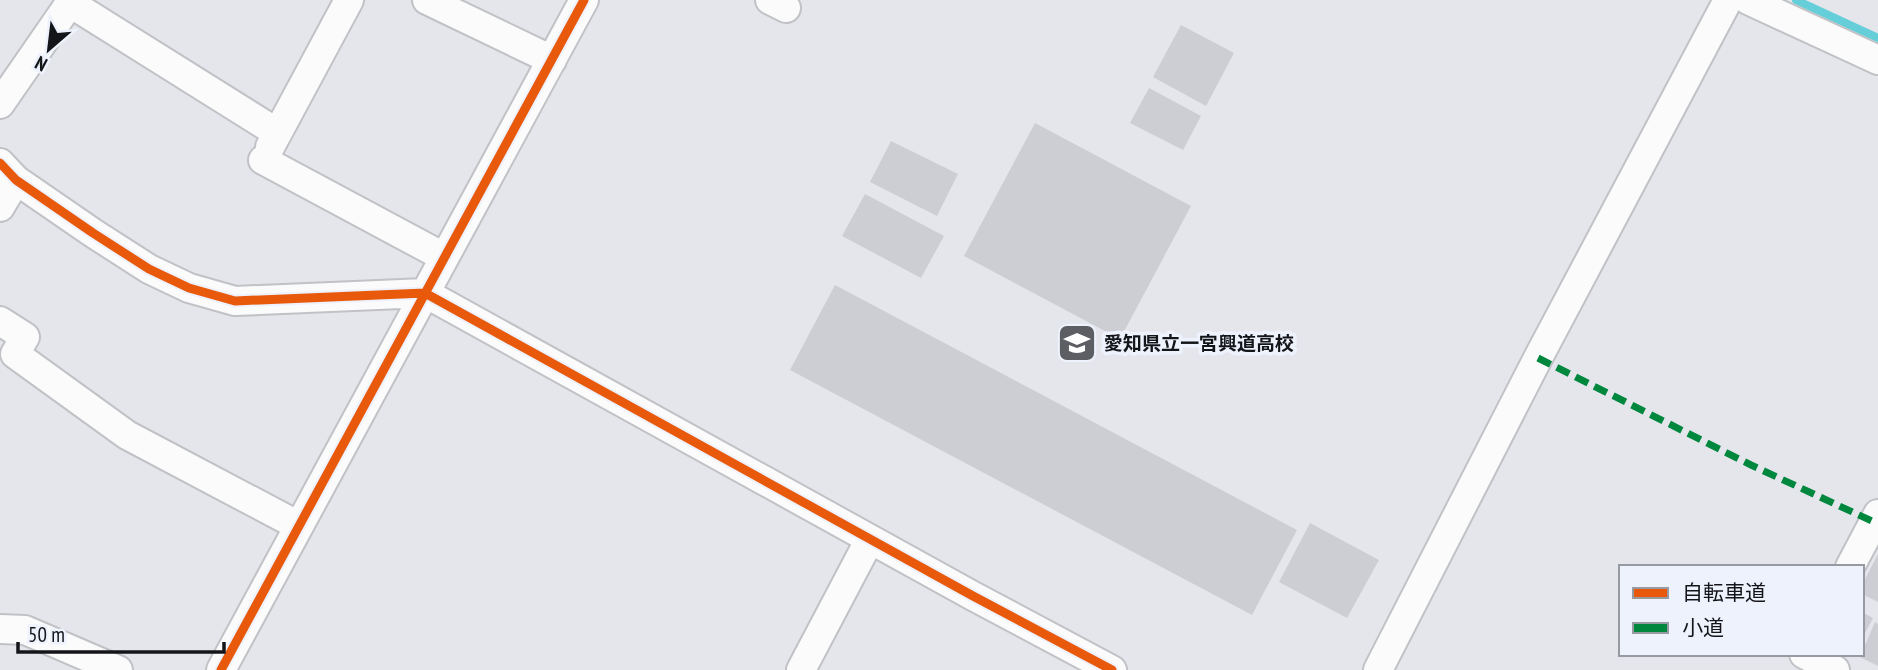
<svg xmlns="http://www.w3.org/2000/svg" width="1878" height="670" font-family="'PT Sans Narrow','Noto Sans JP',sans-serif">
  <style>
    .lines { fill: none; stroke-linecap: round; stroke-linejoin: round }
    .stream { stroke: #65ced8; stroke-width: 8 }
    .building { fill: #cdced3 }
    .minor-casing { stroke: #c0c2c6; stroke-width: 32 }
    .minor { stroke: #fbfbfc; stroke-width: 28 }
    .quiet { stroke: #00873e; stroke-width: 7; stroke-dasharray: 14 7; stroke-linecap: butt }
    .cycleway-casing { stroke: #eef2fc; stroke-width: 13 }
    .cycleway { stroke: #e8590c; stroke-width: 9 }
    .labels { text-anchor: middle; stroke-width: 7; stroke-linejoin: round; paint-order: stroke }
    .poi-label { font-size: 19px; font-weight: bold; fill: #141519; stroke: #eef2fc; text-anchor: start }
  </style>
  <rect width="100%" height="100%" fill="#e4e6ec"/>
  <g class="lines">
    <path class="stream" d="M 1796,0 L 1878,38"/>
  </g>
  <path class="building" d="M 1181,25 L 1234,53 L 1206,106 L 1153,77 Z
    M 1149,88 L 1201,116 L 1183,150 L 1130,123 Z
    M 1035,123 L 1191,206 L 1120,339 L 964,256 Z
    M 891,141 L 958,174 L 937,216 L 870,182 Z
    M 865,194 L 944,236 L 921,278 L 842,236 Z
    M 835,285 L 1297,530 L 1252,615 L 790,370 Z
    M 1310,523 L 1379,560 L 1347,618 L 1279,582 Z
    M 1878,554 L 1878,602 L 1862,594 L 1862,585 Z
    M 1862,612 L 1873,618 L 1862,639 Z
    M 1875,622 L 1878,624 L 1878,666 L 1860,657 Z"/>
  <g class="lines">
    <g class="minor-casing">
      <path id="minor" d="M 427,0 L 552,60
        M 770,0 L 786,8
        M 1748,0 L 1878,60
        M 70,3 L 276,132
        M 0,104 L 72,0
        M 270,147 L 349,0
        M 263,160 L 444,257
        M 0,163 L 16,180 L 93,233 L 149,269 L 189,288 L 235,301 L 425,293 L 973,596 L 1112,670
        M 0,207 L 16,180
        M 0,321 L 25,337 L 15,354 L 127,435 L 299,526
        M 1850,567 L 1878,514
        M 0,629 L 25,630 L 118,670
        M 1804,654 L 1835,670
        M 221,670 L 584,0
        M 801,670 L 870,539
        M 1378,670 L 1538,358 L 1728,0"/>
    </g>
    <use href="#minor" class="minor"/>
    <path class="quiet" d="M 1538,358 L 1751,465 L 1874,522"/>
    <g class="cycleway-casing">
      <path id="cycleway" d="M 0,163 L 16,180 L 93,233 L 149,269 L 189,288 L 235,301 L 425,293 L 973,596 L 1112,670
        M 221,670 L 584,0"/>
    </g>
    <use href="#cycleway" class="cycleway"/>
  </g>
  <defs>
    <g id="school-square" transform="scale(2.0125)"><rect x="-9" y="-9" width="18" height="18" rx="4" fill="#5d5e63" stroke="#eef2fc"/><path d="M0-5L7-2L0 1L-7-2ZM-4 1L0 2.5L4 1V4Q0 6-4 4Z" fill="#fff"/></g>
  </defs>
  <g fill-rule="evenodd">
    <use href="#school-square" x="1077" y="343"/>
  </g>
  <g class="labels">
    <g class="poi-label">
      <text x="1104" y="350">愛知県立一宮興道高校</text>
    </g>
  </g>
  <rect x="1619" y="565" width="245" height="91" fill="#eef2fc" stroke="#979aa1" stroke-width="2"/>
  <rect x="1633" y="588" width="35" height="10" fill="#e8590c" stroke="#979aa1" stroke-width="2"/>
  <text x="1682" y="600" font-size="21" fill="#141519">自転車道</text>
  <rect x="1633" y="623" width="35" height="10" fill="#00873e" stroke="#979aa1" stroke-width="2"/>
  <text x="1682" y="635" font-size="21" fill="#141519">小道</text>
  <g transform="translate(49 49) rotate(208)" stroke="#eef2fc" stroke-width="5" paint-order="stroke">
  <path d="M0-5L12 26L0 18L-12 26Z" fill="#141519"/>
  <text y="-10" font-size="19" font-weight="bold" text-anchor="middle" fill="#141519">N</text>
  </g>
  <path d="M18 642v10h206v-10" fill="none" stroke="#141519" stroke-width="3.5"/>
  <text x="28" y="642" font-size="21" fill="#141519" stroke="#eef2fc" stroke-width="5" paint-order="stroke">50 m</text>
</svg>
